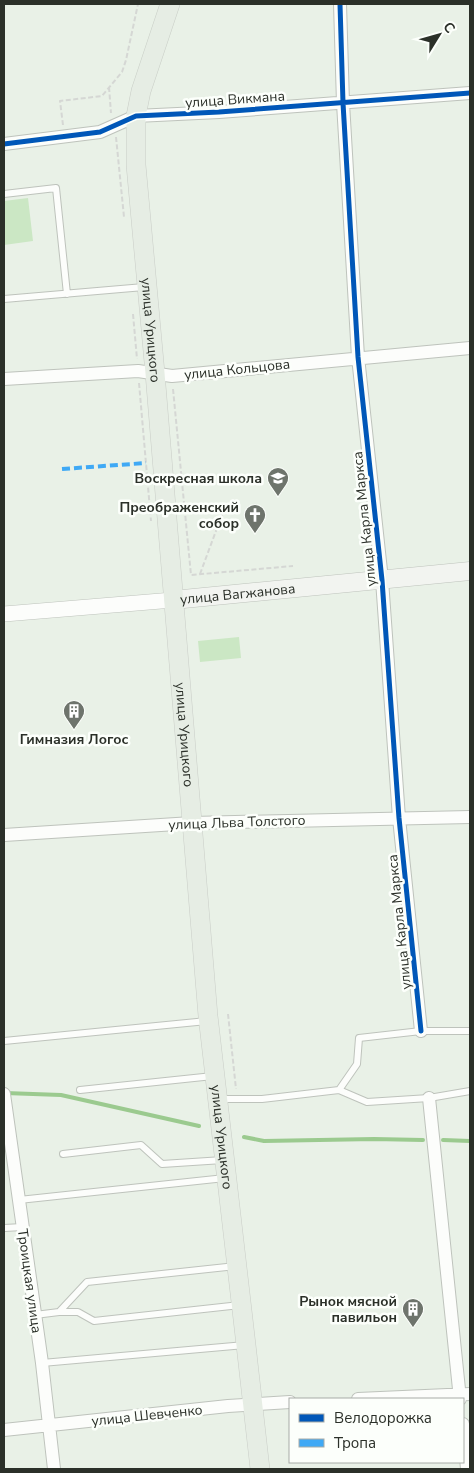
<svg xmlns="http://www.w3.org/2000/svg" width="474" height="1473" font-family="'Nunito Sans',sans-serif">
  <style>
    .green { fill: #cbe7c4 }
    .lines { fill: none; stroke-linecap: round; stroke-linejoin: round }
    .stream { stroke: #9bca8f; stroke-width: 4 }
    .service-casing { stroke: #bec3bc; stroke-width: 8 }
    .minor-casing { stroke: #bec3bc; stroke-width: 14 }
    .tertiary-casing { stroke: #bec3bc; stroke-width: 16 }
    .secondary-casing { stroke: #bec3bc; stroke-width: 19 }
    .primary-casing { stroke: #c9cdc7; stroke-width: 20 }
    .path { stroke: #d5d7d4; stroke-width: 2; stroke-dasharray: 5 2.5; stroke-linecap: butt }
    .service { stroke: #fcfdfb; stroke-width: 6 }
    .minor { stroke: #fcfdfb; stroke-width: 12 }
    .tertiary { stroke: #fcfdfb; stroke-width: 15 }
    .secondary { stroke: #f2f4f0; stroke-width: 18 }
    .primary { stroke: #e6ede4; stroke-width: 19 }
    .quiet { stroke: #3fa9f5; stroke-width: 4; stroke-dasharray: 8 4; stroke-linecap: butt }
    .cycleway-casing { stroke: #fcfffb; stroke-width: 8 }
    .cycleway { stroke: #0057b8; stroke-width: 5 }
    .labels { text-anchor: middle; stroke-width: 5; stroke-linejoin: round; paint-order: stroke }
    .street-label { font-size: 14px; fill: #2b3029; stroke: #fcfffb }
    .poi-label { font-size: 14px; font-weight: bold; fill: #2b3029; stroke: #fcfffb; text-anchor: end }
  </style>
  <rect width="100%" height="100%" fill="#e9f1e7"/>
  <path class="green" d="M 28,198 L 33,241 L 4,245 L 4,201 Z
    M 239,637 L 241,658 L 200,662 L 198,641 Z"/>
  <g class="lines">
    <path class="stream" d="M 5,1093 L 61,1095 L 199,1126
      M 244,1137 L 264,1141 L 374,1139 L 423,1140
      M 443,1140 L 470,1141"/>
    <g class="service-casing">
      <path id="service" d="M 4,194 L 56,188 L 67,294
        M 4,299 L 144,287
        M 4,1041 L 207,1021
        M 80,1090 L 213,1076
        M 339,1090 L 357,1064 L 359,1038 L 421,1031 L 470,1031
        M 219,1099 L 262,1099 L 339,1090 L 367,1102 L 429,1098 L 470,1091
        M 63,1154 L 141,1145 L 162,1164 L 223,1160
        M 19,1200 L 225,1178
        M 4,1228 L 23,1227
        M 59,1312 L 78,1312 L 94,1321 L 240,1305
        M 35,1315 L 59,1312 L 87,1282 L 236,1266
        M 42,1363 L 245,1345"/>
    </g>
    <g class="minor-casing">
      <path id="minor" d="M 340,4 L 343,103 L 358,357 L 382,580 L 399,818 L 421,1031
        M 4,144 L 100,132 L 136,116 L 219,112 L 470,93
        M 4,379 L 138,371 L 172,376 L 470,348
        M 4,835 L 192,823 L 470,817
        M 4,1094 L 42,1363 L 54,1469
        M 429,1098 L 460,1399
        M 358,1399 L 470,1394
        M 463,1424 L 467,1469
        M 4,1430 L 228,1406 L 290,1402"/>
    </g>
    <g class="tertiary-casing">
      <path id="tertiary" d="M 4,614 L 173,600"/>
    </g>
    <g class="secondary-casing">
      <g id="secondary">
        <path id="s1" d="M 173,600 L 470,571"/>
      </g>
    </g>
    <g class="primary-casing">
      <g id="primary">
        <path id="s2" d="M 170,4 L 141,91 L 136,116 L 136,165 L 155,373 L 208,1016 L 246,1345 L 260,1469"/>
      </g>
    </g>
    <path class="path" d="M 109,87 L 111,113
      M 63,125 L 60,101 L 102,96 L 122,72 L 126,60 L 138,4
      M 116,137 L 124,217
      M 133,314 L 137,359
      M 139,383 L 151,521
      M 173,389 L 191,575 L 293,566
      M 200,574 L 223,512
      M 228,1014 L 236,1089"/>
    <use href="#service" class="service"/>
    <use href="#minor" class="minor"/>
    <use href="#tertiary" class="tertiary"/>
    <use href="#secondary" class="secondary"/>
    <use href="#primary" class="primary"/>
    <path class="quiet" d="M 62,469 L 146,463"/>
    <g class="cycleway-casing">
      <path id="cycleway" d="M 340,4 L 343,103 L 358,357 L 382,580 L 399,818 L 421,1031
        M 4,144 L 100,132 L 136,116 L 219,112 L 470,93"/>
    </g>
    <use href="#cycleway" class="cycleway"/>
  </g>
  <defs>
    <g id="school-pin" transform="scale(1.125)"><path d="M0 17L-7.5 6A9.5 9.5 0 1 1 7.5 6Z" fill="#6e746c" stroke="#fcfffb"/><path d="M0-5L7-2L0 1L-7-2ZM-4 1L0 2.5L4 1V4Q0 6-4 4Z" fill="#fff"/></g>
    <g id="church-pin" transform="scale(1.125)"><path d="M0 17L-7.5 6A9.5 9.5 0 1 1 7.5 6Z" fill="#6e746c" stroke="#fcfffb"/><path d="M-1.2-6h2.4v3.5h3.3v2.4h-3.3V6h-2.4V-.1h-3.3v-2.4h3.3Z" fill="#fff"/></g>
    <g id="building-pin" transform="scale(1.125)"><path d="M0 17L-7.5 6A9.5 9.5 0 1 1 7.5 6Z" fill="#6e746c" stroke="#fcfffb"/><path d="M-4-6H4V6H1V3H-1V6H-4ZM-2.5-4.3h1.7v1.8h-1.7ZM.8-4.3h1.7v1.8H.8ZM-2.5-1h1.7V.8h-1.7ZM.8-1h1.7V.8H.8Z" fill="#fff"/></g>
  </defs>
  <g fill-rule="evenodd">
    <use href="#school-pin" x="278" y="478"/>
    <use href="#church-pin" x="255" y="515"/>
    <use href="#building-pin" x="74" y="711"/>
    <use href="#building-pin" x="413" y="1309"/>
  </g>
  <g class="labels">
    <g class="street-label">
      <text transform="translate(235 99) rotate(-4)" y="5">улица Викмана</text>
      <text dy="5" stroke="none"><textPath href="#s2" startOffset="332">улица Урицкого</textPath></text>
      <text transform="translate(237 369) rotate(-6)" y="5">улица Кольцова</text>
      <text transform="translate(364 519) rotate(-96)" y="5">улица Карла Маркса</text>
      <text dy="5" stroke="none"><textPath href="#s1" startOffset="65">улица Вагжанова</textPath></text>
      <text dy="5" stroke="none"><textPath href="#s2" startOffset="738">улица Урицкого</textPath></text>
      <text transform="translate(237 822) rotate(-2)" y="5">улица Льва Толстого</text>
      <text transform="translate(399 922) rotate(-96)" y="5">улица Карла Маркса</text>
      <text dy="5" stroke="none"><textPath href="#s2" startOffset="1142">улица Урицкого</textPath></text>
      <text transform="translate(30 1281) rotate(82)" y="5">Троицкая улица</text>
      <text transform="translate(147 1415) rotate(-6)" y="5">улица Шевченко</text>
    </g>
    <g class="poi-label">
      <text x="262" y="483">Воскресная школа</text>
      <text x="239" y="512">Преображенский<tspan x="239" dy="16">собор</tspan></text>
      <text x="74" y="744" text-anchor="middle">Гимназия Логос</text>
      <text x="397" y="1306">Рынок мясной<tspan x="397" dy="16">павильон</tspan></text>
    </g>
  </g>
  <rect width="474" height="1473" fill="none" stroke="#2b3029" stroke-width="10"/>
  <rect x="289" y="1398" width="175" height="65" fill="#fcfffb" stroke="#a8aca7"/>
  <rect x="299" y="1414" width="25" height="8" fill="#0057b8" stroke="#a8aca7"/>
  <text x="334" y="1423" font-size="15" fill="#2b3029">Велодорожка</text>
  <rect x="299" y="1439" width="25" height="8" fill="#3fa9f5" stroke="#a8aca7"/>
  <text x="334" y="1448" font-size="15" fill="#2b3029">Тропа</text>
  <g transform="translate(439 35) rotate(53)" stroke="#fcfffb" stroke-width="4" paint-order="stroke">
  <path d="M0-4L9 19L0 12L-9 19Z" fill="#2b3029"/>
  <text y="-8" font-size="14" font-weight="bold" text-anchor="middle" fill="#2b3029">С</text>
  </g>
</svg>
